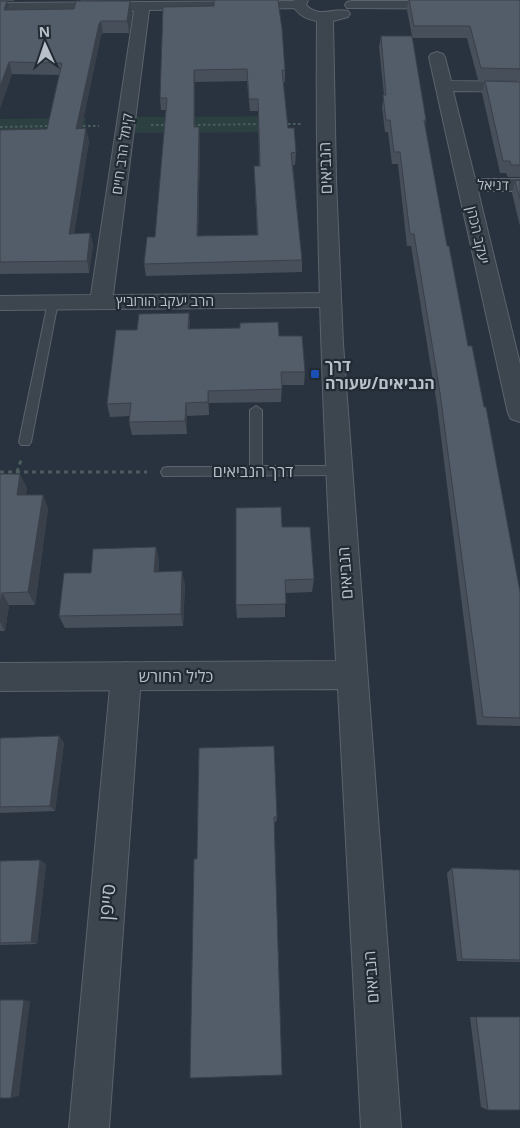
<svg xmlns="http://www.w3.org/2000/svg" width="520" height="1128" font-family="'Open Sans',Heebo,sans-serif">
<style>
.green{fill:#2c4041}
.lines{fill:none;stroke-linecap:round;stroke-linejoin:round}
.service-casing{stroke:#5b636c;stroke-width:2}
.minor-casing{stroke:#5b636c;stroke-width:2}
.tertiary-casing{stroke:#5b636c;stroke-width:2}
.path-far1{stroke:#4b5d5f;stroke-width:2;stroke-dasharray:2.5 2.5;stroke-linecap:butt}
.path{stroke:#4b5d5f;stroke-width:3;stroke-dasharray:4 4;stroke-linecap:butt}
.service{fill:#3d454f;fill-rule:evenodd}
.minor{fill:#3d454f;fill-rule:evenodd}
.tertiary{fill:#3d454f;fill-rule:evenodd}
.wall{fill:#474f5a;fill-rule:evenodd}
.shaded-wall{fill:#3a404a}
.building{fill:#535c69;stroke:#3a404a;fill-rule:evenodd}
.transit-dot{fill:#1a4fb4;stroke:#222a34;stroke-width:2}
.labels{text-anchor:middle;stroke-width:4.5;stroke-linejoin:round;paint-order:stroke}
.far-street-label{font-size:14px;fill:#bac0c9;stroke:#222a34}
.street-label{font-size:16px;fill:#bac0c9;stroke:#222a34}
.poi-label{font-size:16px;font-weight:bold;fill:#bac0c9;stroke:#222a34;text-anchor:start}
.near-street-label{font-size:19px;fill:#bac0c9;stroke:#222a34}
</style>
<rect width="100%" height="100%" fill="#29333f"/>
<g class="green">
<path d="M287,116L288,132L124,133L127,117Z"/>
<path d="M86,118L83,133L0,134V119Z"/>
</g>
<g class="lines">
<g class="service-casing">
<g id="service">
<path d="M53,298L58,302L31,442L29,445H21L19,442L48,302Z"/>
<path d="M256,406L262,410V466H338L342,467L344,471L342,475L163,476L161,472L163,468L167,467H250V410Z"/>
</g>
</g>
<g class="minor-casing">
<g id="minor">
<path d="M299,1L304,2L306,5L304,8L149,10L113,295L329,293L337,295L340,300L337,305L329,307L0,310V296L91,295L134,11H0V3Z"/>
<path d="M437,52L443,54L445,57L451,81L520,82V92L453,91L475,179H520V191H478L520,364V422L511,419L508,413L429,57L431,54Z"/>
<path d="M126,662L137,666L141,676L109,1128H69L111,676L115,666Z"/>
</g>
</g>
<g class="tertiary-casing">
<g id="tertiary">
<path d="M294,0H308L306,5C320,19 333,7 348,11L350,14L348,17L333,21L336,180L343,344L401,1128H361L338,689L0,691V663L336,661C324,448 315,235 317,21C305,19 299,15 292,5Z"/>
<path d="M352,1H520V9L347,8L345,5L347,2Z"/>
</g>
</g>
<g class="path-far1">
<path d="M283,124H302"/>
<path d="M151,125H167"/>
<path d="M193,125L262,124"/>
<path d="M78,126H99"/>
<path d="M0,127L49,126"/>
</g>
<g class="path">
<path d="M0,472H147"/>
<path d="M17,472L21,460"/>
</g>
<use href="#service" class="service"/>
<use href="#minor" class="minor"/>
<use href="#tertiary" class="tertiary"/>
</g>
<g class="wall">
<path d="M0,0H14V1H4L9,10L74,9L130,1L132,13L129,33H103L101,35L81,129L89,141L74,234L90,233L93,245L89,273L0,274V130L47,129L59,75L12,74L0,108Z"/>
<path d="M81,0H149L81,1Z"/>
<path d="M408,0H520V81L478,80L467,38H412L426,120L425,126L447,246L468,346L484,407L520,592V726L477,725L437,405L411,246H407L398,164H392L388,132H385L382,107L384,95L379,47L381,36H412L407,10Z"/>
<path d="M214,6L285,70V82H283L288,128L296,152L295,165H293L302,260V272L146,276L144,264L155,237L166,110H161L160,98ZM247,81L250,111H258L259,166H254L257,235L198,236L200,140L195,127V82Z"/>
<path d="M485,81L520,82V177H508L506,173H500L482,93Z"/>
<path d="M520,180V226L512,193L515,181Z"/>
<path d="M189,313L190,329L279,336L305,372L304,385H282L281,402L209,403V415L187,416V434L132,435L129,422L130,416L110,417L107,404L137,330Z"/>
<path d="M0,474L27,488L26,495H43L48,509L35,605H9L5,631H0Z"/>
<path d="M282,527L314,579L312,592L285,593V617L237,618L236,605Z"/>
<path d="M156,547L159,561L158,572L185,584L183,626L65,628L59,616L91,573Z"/>
<path d="M59,736L64,743L55,811L0,813V738Z"/>
<path d="M199,748L277,817L276,822H274L197,859Z"/>
<path d="M0,861L46,864L37,944L0,945Z"/>
<path d="M452,868L520,870V962L457,961L447,873Z"/>
<path d="M470,1017H476L488,1110L481,1107Z"/>
</g>
<g class="shaded-wall">
<path d="M7,1L10,13L4,10Z"/>
<path d="M130,1L132,13L129,33L127,21Z"/>
<path d="M101,21L103,33L101,35L79,141L76,129L99,24Z"/>
<path d="M9,62L12,74L0,108V87Z"/>
<path d="M194,70L195,82V140L194,127Z"/>
<path d="M199,127L200,140L198,249L197,236Z"/>
<path d="M86,128L89,141L72,246L69,234Z"/>
<path d="M90,233L93,245L89,273L87,261Z"/>
<path d="M189,313L190,327L189,342L188,329Z"/>
<path d="M208,391L209,403V415L208,402Z"/>
<path d="M186,403L187,416V434L185,421Z"/>
<path d="M20,474L27,488L23,510L17,495Z"/>
<path d="M43,495L48,509L35,605L28,592Z"/>
<path d="M156,547L159,561L157,585L154,572Z"/>
<path d="M182,571L185,584L183,626L181,614Z"/>
<path d="M2,593L9,605L5,631L0,622V605Z"/>
<path d="M59,736L64,743L55,811L50,806Z"/>
<path d="M40,860L46,864L37,944L31,942Z"/>
<path d="M24,1000L30,1001L19,1096L11,1098Z"/>
</g>
<g class="building">
<path d="M214,0H278L282,29L285,70H282L288,128H294L296,152L291,153L302,260L144,264L147,237H155L167,98H160L163,7L214,6ZM247,69L249,99H258L260,166H254L258,235L197,236L199,127H194V70Z"/>
<path d="M409,0H520V69L481,68L470,26H414Z"/>
<path d="M0,1H7L4,10L74,9L76,1H130L127,21H101L99,24L76,129L86,128L69,234L90,233L87,261L0,262V130L47,129L62,63L9,62L0,87Z"/>
<path d="M381,36H412L426,120H424L447,246H449L468,346H472L484,407H486L520,592V718L483,717L440,393L414,234H410L400,152H394L390,120H386L383,95H386Z"/>
<path d="M485,81L520,82V165H511L510,161H503Z"/>
<path d="M520,180V199L515,181Z"/>
<path d="M189,313L188,329L240,328V323L278,322L279,336H302L305,372H281L282,389L208,391V402L186,403L185,421L129,422L131,403L107,404L116,330H137L139,314Z"/>
<path d="M0,474H20L17,495H43L28,592L2,593L0,605Z"/>
<path d="M281,507L282,527H310L314,579L285,580L286,604L236,605V508Z"/>
<path d="M156,547L154,572L182,571L181,614L59,616L64,573H91L93,549Z"/>
<path d="M59,736L50,806L0,807V738Z"/>
<path d="M274,746L277,817H274L282,1075L190,1078L194,859H197L199,748Z"/>
<path d="M40,860L31,942L0,943V861Z"/>
<path d="M452,868L520,870V960L462,959Z"/>
<path d="M0,1000H24L11,1098H0Z"/>
<path d="M476,1017H520V1110H488Z"/>
</g>
<rect class="transit-dot" x="310" y="369" width="10" height="10" rx="2.5"/>
<g class="labels">
<g class="far-street-label">
<text transform="translate(122 154) rotate(-82)" y="5">קימל הרב חיים</text>
<text transform="translate(493 185) rotate(1)" y="5">דניאל</text>
<text transform="translate(478 235) rotate(77)" y="5">יעקב הכהן</text>
<text x="165" y="306">הרב יעקב הורוביץ</text>
</g>
<g class="street-label">
<text transform="translate(325 168) rotate(-92)" y="6">הנביאים</text>
<text x="253" y="477">דרך הנביאים</text>
<text transform="translate(345 573) rotate(-94)" y="6">הנביאים</text>
<text x="176" y="682">כליל החורש</text>
<text transform="translate(371 977) rotate(-94)" y="6">הנביאים</text>
</g>
<g class="poi-label">
<text x="325" y="371">דרך<tspan x="325" dy="18">הנביאים/שעורה</tspan></text>
</g>
<g class="near-street-label">
<text transform="translate(107 902) rotate(-85)" y="7">סייפן</text>
</g>
</g>
<g transform="translate(45 45) rotate(357)" stroke="#222a34" stroke-width="4" paint-order="stroke">
<path d="M0-4L9 19L0 12L-9 19Z" fill="#bac0c9"/>
<text y="-8" font-size="14" font-weight="bold" text-anchor="middle" fill="#bac0c9">N</text>
</g>
</svg>
